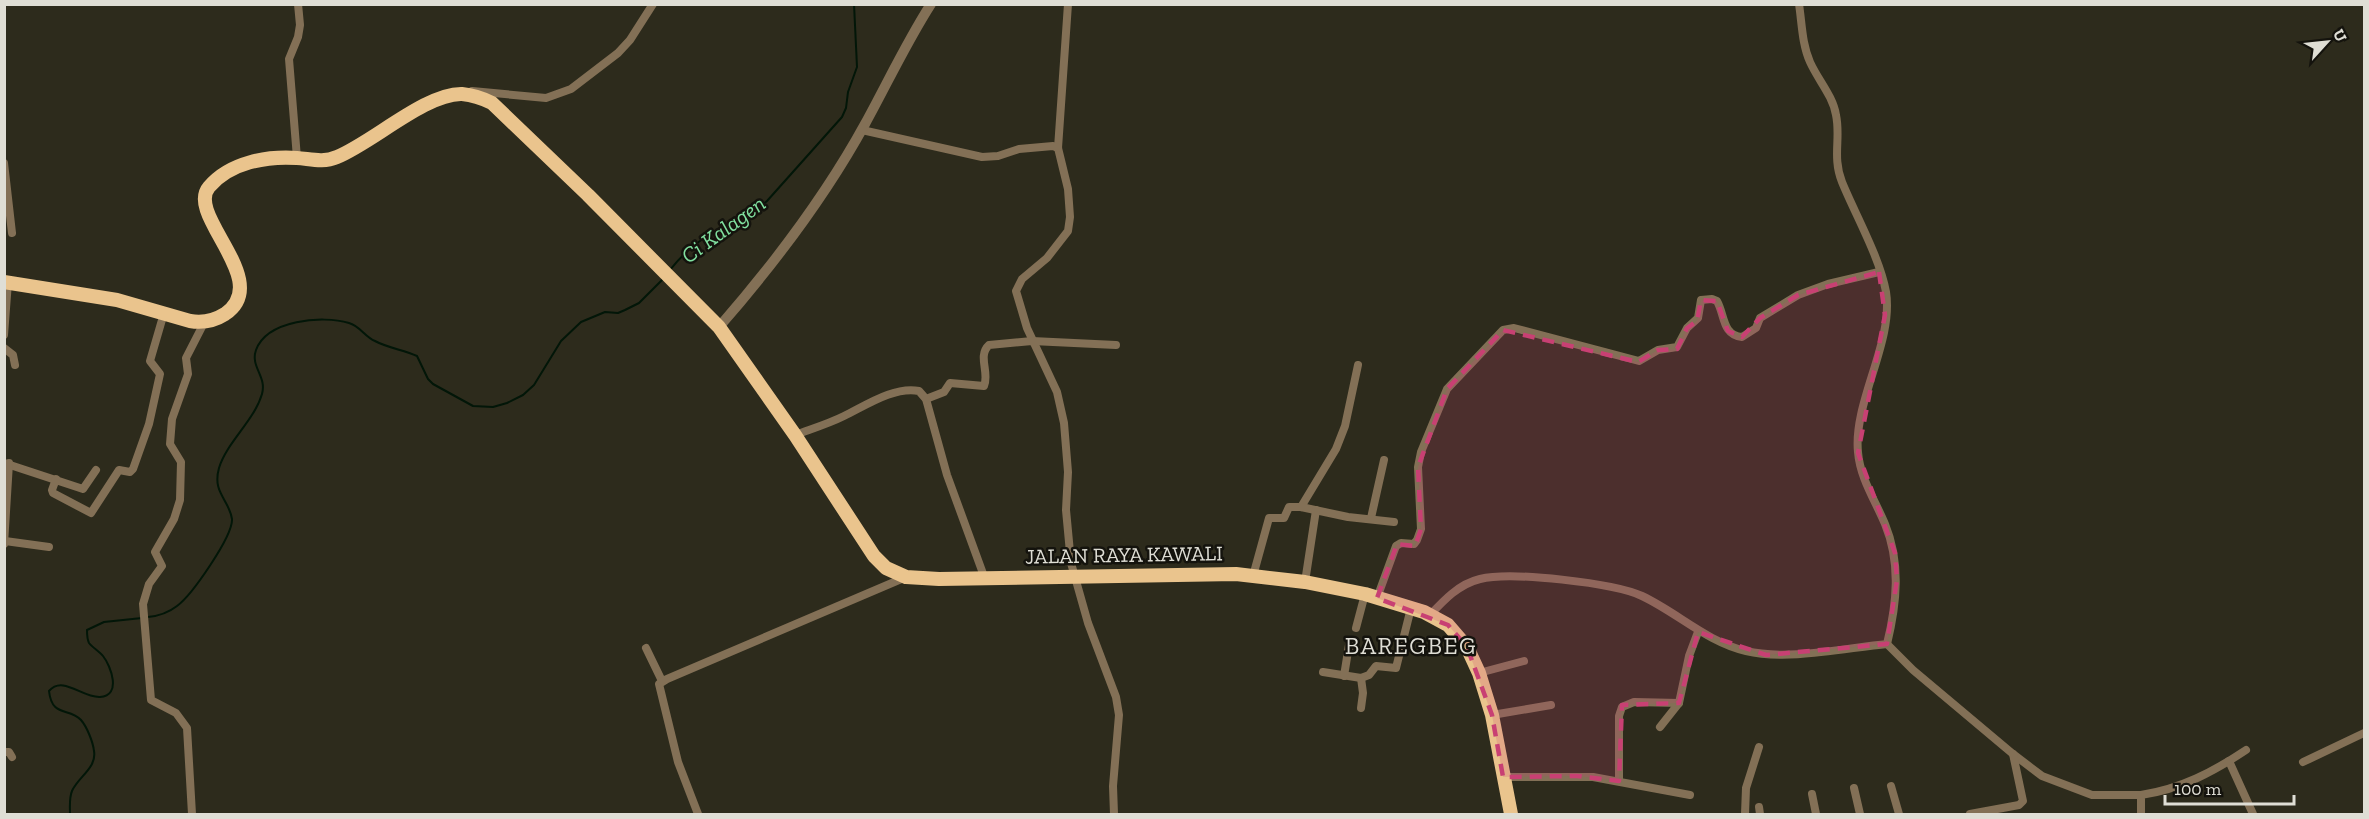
<svg xmlns="http://www.w3.org/2000/svg" width="2369" height="819" font-family="'Zilla Slab',serif">
<style>
.lines{fill:none;stroke-linecap:round;stroke-linejoin:round}
.stream{stroke:#021608;stroke-width:2}
.minor{stroke:#837056;stroke-width:8}
.tertiary{stroke:#837056;stroke-width:10}
.trunk{stroke:#eac48d;stroke-width:14}
.marked{fill:#c84073;fill-opacity:0.2;stroke:#c84073;stroke-width:4.5;stroke-dasharray:12 8;stroke-linejoin:round}
.labels{text-anchor:middle;stroke-width:5;stroke-linejoin:round;paint-order:stroke}
.street-label{font-size:21px;fill:#dfded5;stroke:#14130d}
.water-label{font-size:22px;font-style:italic;fill:#81e1a0;stroke:#14130d}
.quarter-label{font-size:24px;letter-spacing:1.5px;fill:#dfded5;stroke:#14130d}
</style>
<rect width="100%" height="100%" fill="#2d2b1c"/>
<g class="lines">
<g class="stream">
<path d="M670,270C681,256 694,244 709,235C729,223 750,216 767,201L842,117L846,108L848,92L857,67L854,4"/>
<path d="M148,617C159,616 168,613 177,606C192,595 233,536 232,519C229,499 212,493 219,468C227,442 254,421 262,394C267,376 250,367 256,350C267,320 322,315 349,323C360,326 365,337 375,341C388,348 404,350 417,356L428,379L433,384L473,406L493,407L507,403L523,395L534,385L561,341L581,322L605,312L618,313L625,310L639,303L663,279"/>
<path d="M70,814C70,807 69,798 72,791C78,777 97,768 94,751C93,742 87,727 81,720C69,707 52,718 49,691C63,675 82,698 100,697C122,696 111,666 103,656C99,651 93,648 89,643C87,639 87,635 87,630L104,622L142,618"/>
</g>
<g class="minor">
<path d="M1068,4L1058,148L1068,189L1070,217L1068,231L1047,258L1022,279L1016,291L1027,328L1057,392L1064,423L1068,472L1066,510L1071,563L1088,623L1116,697L1119,715L1113,786L1114,814"/>
<path d="M472,91L546,98L571,89L618,53L630,40L653,4"/>
<path d="M862,130L982,157L998,156L1019,149L1053,146L1058,148"/>
<path d="M297,158L289,59L298,37L300,25L298,4"/>
<path d="M4,163L12,233"/>
<path d="M4,335L8,282"/>
<path d="M4,348L13,355L15,365"/>
<path d="M926,399L944,392L950,383L984,386C990,373 977,356 989,345L1032,341L1116,345"/>
<path d="M795,435C811,429 828,424 844,416C865,406 894,386 919,391L926,399L947,475L985,579"/>
<path d="M4,463L83,489L96,470"/>
<path d="M56,479L52,490L53,493L91,513L119,470L130,472L133,469L149,424L160,374L150,361L164,313"/>
<path d="M1301,507L1336,449L1345,426L1358,365"/>
<path d="M1371,518L1384,460"/>
<path d="M5,541L49,547"/>
<path d="M4,544L9,463"/>
<path d="M1253,576L1269,518H1284L1289,507H1301L1348,517L1394,522"/>
<path d="M1305,582L1316,510"/>
<path d="M1377,598L1396,546L1401,543L1414,544L1417,540L1421,529L1418,467L1421,452L1447,389L1503,330L1514,328L1639,361L1658,350L1677,347L1687,328L1698,318L1701,300L1712,299L1717,301C1725,315 1722,335 1742,337L1756,328L1760,318L1798,295L1828,284L1879,272"/>
<path d="M1430,615C1444,600 1459,584 1480,579C1511,571 1614,583 1642,596C1678,613 1707,642 1746,651C1787,661 1845,648 1887,644C1897,603 1901,563 1885,524C1875,500 1860,478 1858,452C1853,402 1894,342 1886,292C1880,258 1855,214 1842,182C1832,157 1841,138 1836,115C1833,96 1818,80 1810,62C1802,44 1802,24 1799,4"/>
<path d="M1356,628L1365,594"/>
<path d="M1887,644L1913,670L2013,754L2042,776L2092,795H2141"/>
<path d="M646,648L662,681"/>
<path d="M1323,672L1361,678L1369,675L1376,666L1396,668L1411,608"/>
<path d="M1479,673L1524,661"/>
<path d="M1344,676L1349,645"/>
<path d="M1361,708L1363,693L1361,678"/>
<path d="M1492,715L1551,705"/>
<path d="M1660,727L1679,703L1689,656L1698,632"/>
<path d="M4,752H9L12,757"/>
<path d="M2229,761L2253,814"/>
<path d="M2303,762L2364,733"/>
<path d="M1503,777H1593L1690,795"/>
<path d="M1619,781V716L1622,707L1634,702L1679,703"/>
<path d="M1891,786L1899,814"/>
<path d="M1854,788L1860,814"/>
<path d="M1812,794L1816,814"/>
<path d="M1759,807L1760,814"/>
<path d="M192,814L187,728L176,713L151,700L143,604L149,584L162,566L155,552L174,519L180,500L181,462L170,444L172,419L188,374L186,358L205,321"/>
<path d="M698,814L678,762L659,684L667,679L906,577"/>
<path d="M1745,814L1746,788L1759,747"/>
<path d="M1970,814L2019,805L2023,801L2013,754"/>
<path d="M2141,814V795C2181,789 2213,772 2246,750"/>
</g>
<path class="tertiary" d="M719,327C774,264 825,197 865,124C887,84 906,43 931,4"/>
<path class="trunk" d="M4,282L117,300L190,321C202,323 214,321 225,314C274,281 185,215 209,187C230,162 267,156 297,158C311,159 323,163 337,157C372,143 426,93 462,94C473,95 482,98 492,103L588,195L719,327L795,435L874,556L886,568L906,577L939,579L1236,574L1305,582L1365,594L1424,612L1448,625L1467,647L1479,673L1492,715L1511,814"/>
</g>
<path class="marked" d="M1879,272L1885,315L1858,453L1895,553L1897,580L1887,644L1766,655L1698,632L1679,703L1622,705L1619,781L1577,776L1503,777L1492,715L1467,647L1448,625L1377,598L1397,544L1415,546L1421,529L1418,467L1447,389L1503,330L1638,362L1658,350L1677,349L1687,328L1697,321L1701,300L1717,301L1728,331L1742,337L1760,318L1798,295Z"/>
<g class="labels">
<g class="street-label">
<text transform="translate(1124 555) rotate(-1)" y="7">JALAN RAYA KAWALI</text>
</g>
<g class="water-label">
<text transform="translate(723 229) rotate(-36)" y="8">Ci Kalagen</text>
</g>
<g class="quarter-label">
<text x="1411" y="654">BAREGBEG</text>
</g>
</g>
<rect width="2369" height="819" fill="none" stroke="#dfded5" stroke-width="12"/>
<g transform="translate(2327 42) rotate(63)" stroke="#14130d" stroke-width="4.5" paint-order="stroke">
<path d="M0-4.5L10 22L0 15L-10 22Z" fill="#dfded5"/>
<text y="-9" font-size="16" font-weight="bold" text-anchor="middle" fill="#dfded5">U</text>
</g>
<path d="M2165 795v9h129v-9" fill="none" stroke="#dfded5" stroke-width="3"/>
<text x="2174" y="795" font-size="18" fill="#dfded5" stroke="#14130d" stroke-width="4.5" paint-order="stroke">100 m</text>
</svg>
